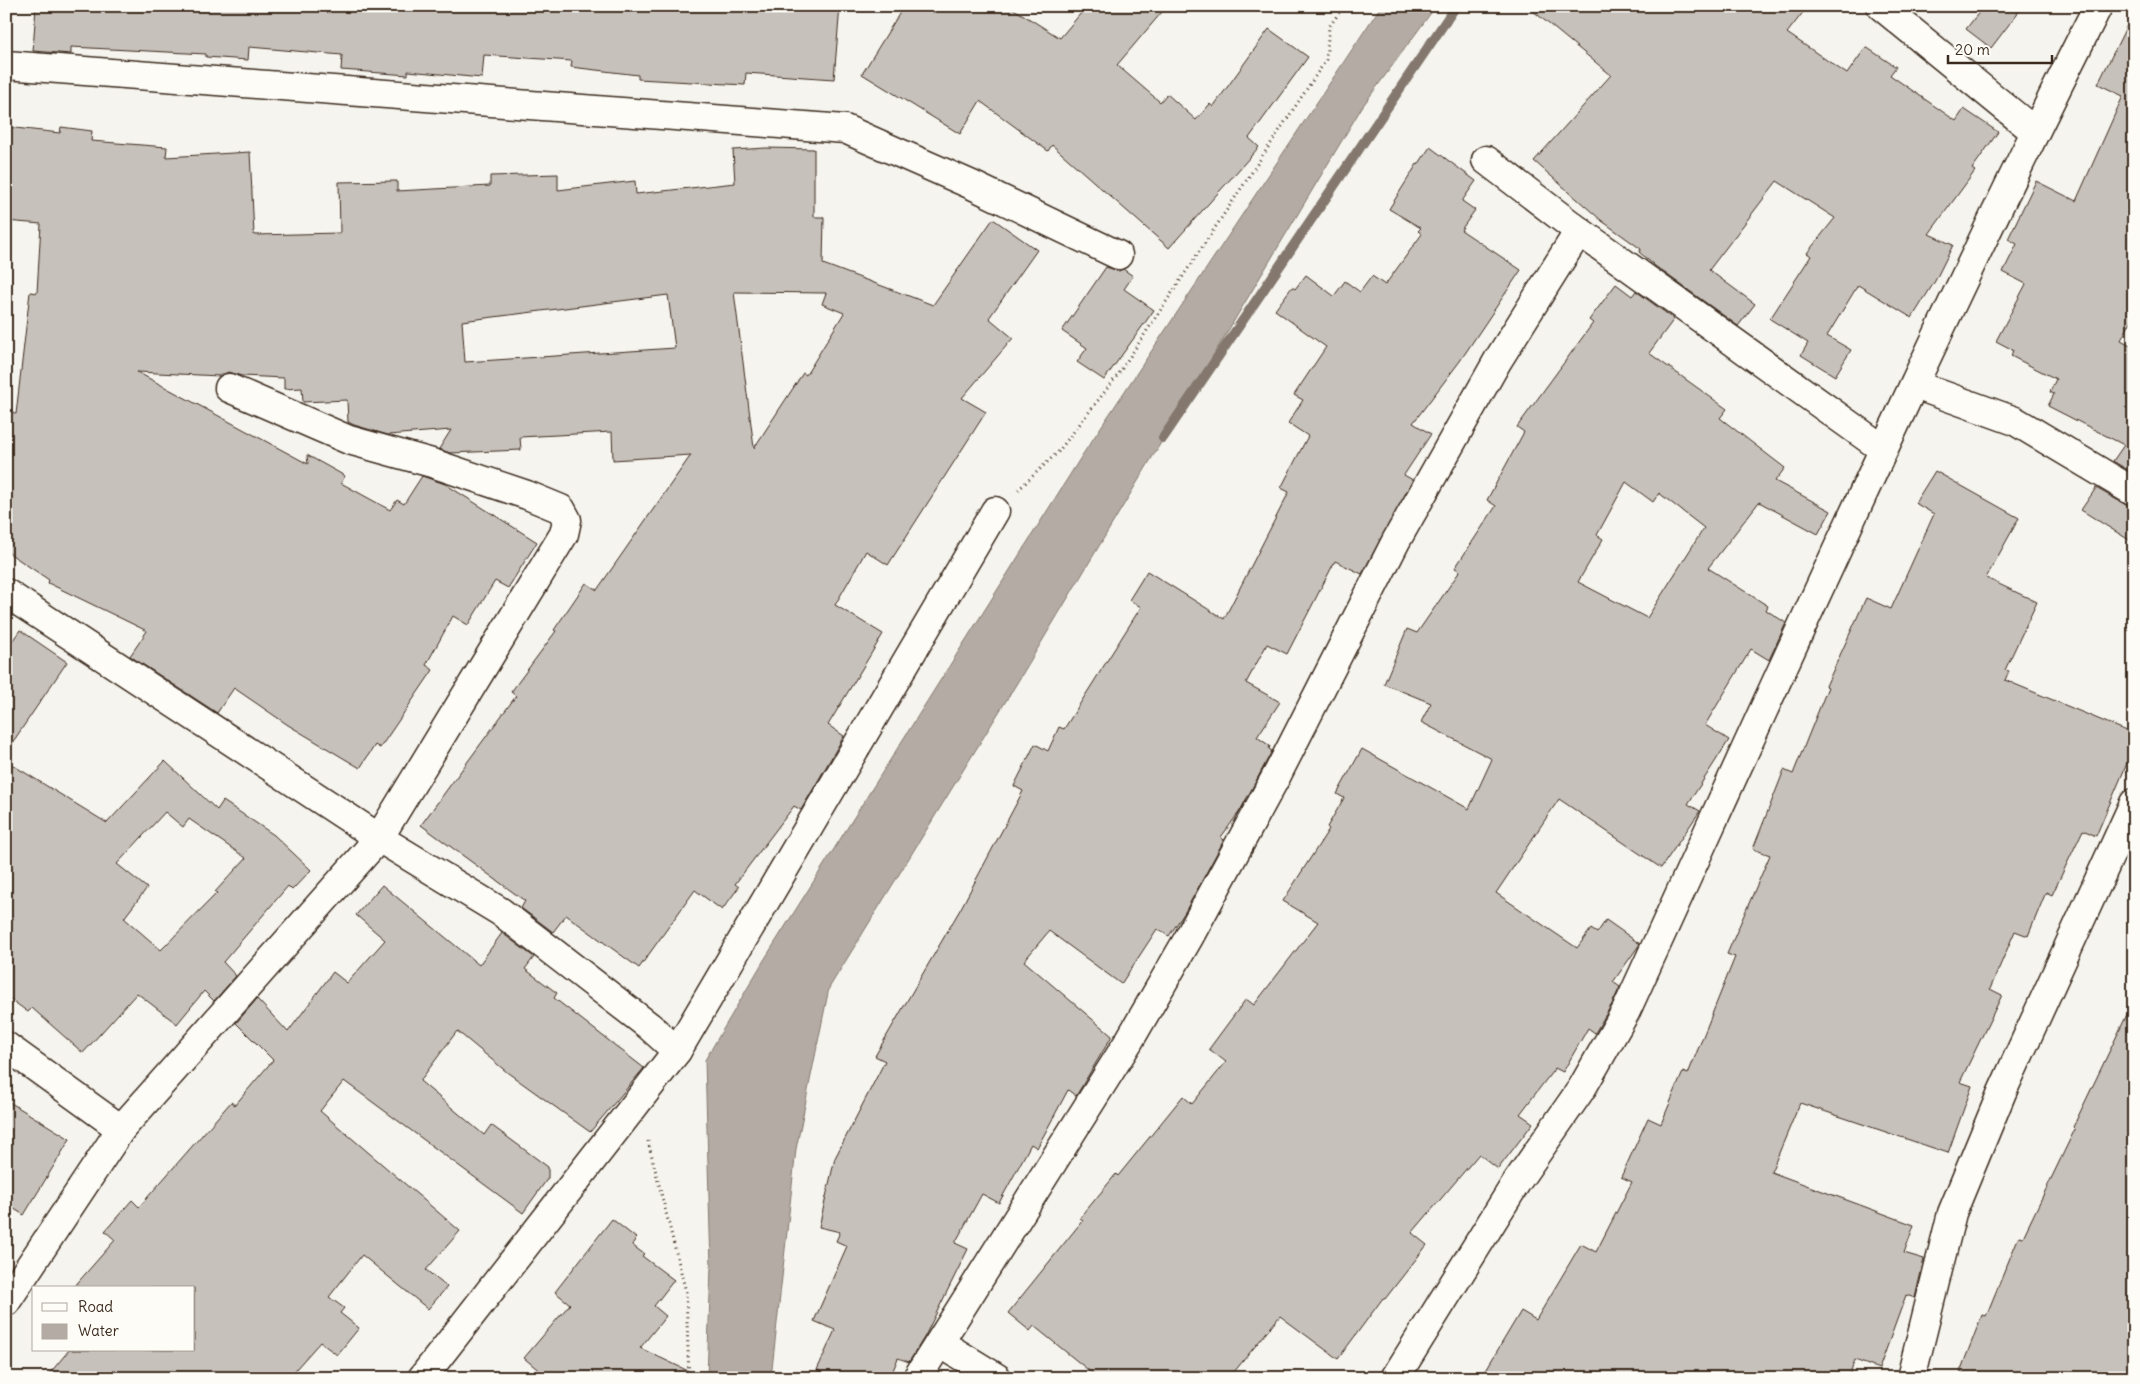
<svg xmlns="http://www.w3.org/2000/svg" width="2140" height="1384" font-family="Delius,sans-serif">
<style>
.water{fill:#b4aca4;stroke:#84786e}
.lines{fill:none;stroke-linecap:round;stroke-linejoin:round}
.stream{stroke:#84786e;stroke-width:10}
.building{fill:#c7c1bb;stroke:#3b2a1e;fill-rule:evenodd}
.street-casing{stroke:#3b2a1e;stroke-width:31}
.path{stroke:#3b2a1e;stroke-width:3;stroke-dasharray:1 4;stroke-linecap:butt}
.street{stroke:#fdfcf7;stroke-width:28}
</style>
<rect width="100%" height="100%" fill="#f5f4ee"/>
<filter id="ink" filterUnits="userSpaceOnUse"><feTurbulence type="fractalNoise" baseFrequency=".02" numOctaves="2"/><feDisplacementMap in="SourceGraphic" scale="10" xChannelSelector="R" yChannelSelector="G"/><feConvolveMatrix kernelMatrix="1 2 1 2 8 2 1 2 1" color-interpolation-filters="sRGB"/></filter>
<g filter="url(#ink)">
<path class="water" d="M1381,6H1436L1362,107L1020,678L829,988L796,1149L771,1378H707L711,1266L705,1060L764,960L1083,454Z"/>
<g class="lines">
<path class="stream" d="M1163,438L1456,6"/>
</g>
<g class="building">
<path d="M36,6H840L834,79L746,73L745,85L638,79V75L571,67L572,61L484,55L482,78L408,71V75L341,70L342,55L249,47L248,60L206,57V54L71,47V54L33,51Z"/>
<path d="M904,6H1009L1060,38L1087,6H1167L1117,65L1160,102L1167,94L1196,120L1210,104L1213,107L1269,29L1308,57L1249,138L1259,147L1169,248L1052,145L1048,151L980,101L960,134L862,74Z"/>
<path d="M1527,6H1808L1787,33L1847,74L1866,47L1896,67L1890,75L1956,121L1964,109L1998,132L1972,169L1975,171L1929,234L1953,245L1935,281L1912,318L1858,285L1827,336L1851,350L1835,376L1801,355L1808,343L1770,319L1811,256L1807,253L1835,218L1777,181L1709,270L1755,304L1738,326L1655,266L1639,252L1641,249L1602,221L1534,161L1611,75Z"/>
<path d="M1984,6H2023L1991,48L1966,29Z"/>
<path d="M2134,11V316L2121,340L2134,347V474L2113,461L2124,445L2048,406L2054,394L2050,392L2056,379L2011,356L2013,350L1996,341L2026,284L2003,272L2017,244L2008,239L2036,181L2076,201L2123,96L2098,84Z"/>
<path d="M6,127L60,133L61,127L92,131L91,141L167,147L166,157L250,152L254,235L340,233L339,182L397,181V191L490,186V176L558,174V190L635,181L636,194L735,183L733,150L766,148L814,149V217H824L823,264L933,305L993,219L1037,250L989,318L1013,338L962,398L986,412L888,565L866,551L835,605L883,634L828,725L844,736L801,810L794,806L735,884L739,887L722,910L695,890L639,968L566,915L553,932L521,908L525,901L421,825L516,696L511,692L556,631L554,630L586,583L597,590L691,455L613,460L612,432L520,437L521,450L450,453L439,449L451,430L388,435L354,425L348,422L347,400L303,402L302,388L284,389V378L242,376L228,372L220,376L137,372L308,464L307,455L345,476L341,483L390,510L397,500L404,504L422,476L445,484L537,542L508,588L495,581L468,625L453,616L426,665L433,670L380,748L375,745L360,768L288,725L234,688L217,713L130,656L147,631L48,583L49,580L6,551V408L16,414L30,292L37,293L41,224L6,221ZM734,292L826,293L822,304L844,313L806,375L803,373L754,448ZM668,295L675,348L465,362L462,321Z"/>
<path d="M1430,147L1476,181L1462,201L1475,210L1461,230L1521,270L1460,361L1413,423L1431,434L1404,475L1413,480L1362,574L1335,561L1287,654L1267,644L1246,683L1280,702L1257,737L1270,746L1269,749L1272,751L1240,811L1221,837L1224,840L1185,912L1169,936L1157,929L1121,984L1049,931L1024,961L1112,1036L1076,1096L1068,1090L1037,1148L1031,1144L999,1203L982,1194L955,1243L968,1249L925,1336L909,1362L898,1358L890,1378H836L817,1370L835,1330L814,1321L847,1246L836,1241L840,1232L819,1227L835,1158L885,1061L875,1056L961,908L1023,791L1014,786L1035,744L1048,751L1059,727L1064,729L1141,607L1129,600L1147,571L1224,619L1289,492L1281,488L1308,436L1288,423L1303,400L1294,395L1326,347L1275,310L1292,287L1295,289L1306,275L1334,296L1345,281L1360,292L1372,276L1385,285L1422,234L1418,231L1421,228L1389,209L1417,164L1418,165Z"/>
<path d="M1106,267L1119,271L1123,269L1133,276L1124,289L1154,310L1104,380L1077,362L1087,348L1062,331Z"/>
<path d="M1616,284L1632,296L1636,291L1674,319L1649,353L1727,409L1720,418L1785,468L1775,481L1831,511L1818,534L1759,502L1708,568L1768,606L1766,610L1786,623L1769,660L1751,649L1705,725L1729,740L1688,804L1700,811L1661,868L1559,799L1496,893L1577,948L1591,929L1597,933L1606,920L1640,944L1613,982L1620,987L1612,1004L1595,1033L1588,1028L1563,1072L1555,1068L1520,1114L1533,1123L1498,1169L1479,1154L1412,1233L1427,1245L1385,1299L1383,1298L1338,1359L1280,1316L1229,1378H1098L1034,1326L1030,1331L1008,1313L1083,1220L1080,1218L1116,1174L1118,1176L1183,1096L1192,1104L1226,1062L1209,1049L1246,999L1254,1005L1318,922L1283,901L1329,829L1327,827L1344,798L1337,794L1362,749L1469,809L1492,759L1421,722L1431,703L1384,684L1407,629L1417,633L1460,571L1455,568L1496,506L1487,500L1524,432L1517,427L1593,323L1589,320ZM1626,482L1653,502L1659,493L1704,528L1647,618L1578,582L1603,539L1597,535Z"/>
<path d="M1935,471L2019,518L1986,578L2037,602L2005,670L2009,671L2005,680L2134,734V747L2096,836L2083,830L2052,895L2046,892L2028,936L2015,931L1990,989L2002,995L1960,1082L1972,1086L1948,1153L1800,1103L1771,1172L1914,1225L1904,1253L1924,1259L1915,1298L1906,1295L1879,1369L1855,1360L1848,1378H1481L1521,1311L1536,1320L1581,1244L1596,1252L1632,1182L1621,1177L1648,1118L1661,1124L1683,1072L1688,1074L1735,957L1727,954L1770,855L1753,849L1784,770L1793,774L1828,687L1826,686L1866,598L1891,609L1934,514L1915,503Z"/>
<path d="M2096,488L2126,505L2134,508V543L2081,510Z"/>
<path d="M20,630L67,662L6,752V650Z"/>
<path d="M6,761L107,823L165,761L217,810L223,801L274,835L311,870L292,890L288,886L223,962L236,976L214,1001L204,991L177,1024L137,993L83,1053L32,1008L28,1012L6,996ZM165,812L183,827L189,819L246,858L215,892L217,893L161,950L124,918L147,888L117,864Z"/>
<path d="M382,885L479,965L502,933L534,957L525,969L557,993L554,998L644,1068L590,1132L508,1073L457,1031L420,1081L484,1135L491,1125L548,1167V1178L523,1213L344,1081L320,1111L460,1231L426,1270L447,1287L428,1309L362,1255L329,1297L344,1308L340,1313L359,1328L337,1355L320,1342L288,1378H46L69,1350H194V1288H73L115,1240L105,1231L132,1200L139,1207L231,1102L235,1105L273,1060L236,1023L257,999L288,1032L333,972L347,983L385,940L356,915Z"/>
<path d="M2134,1000V1378H1975L1960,1372L1982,1315L1986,1316L2019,1236L2023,1237L2075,1129L2073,1127Z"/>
<path d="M6,1100L70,1139L24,1215L6,1204Z"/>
<path d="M612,1219L636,1238L632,1245L644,1254L642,1256L674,1280L654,1306L666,1316L640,1348L703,1378H548L524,1358L570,1304L555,1292Z"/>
</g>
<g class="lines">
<g class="street-casing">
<g id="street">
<path d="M1881,6L2034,131"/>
<path d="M6,65L845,129L972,185L1118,255"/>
<path d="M1486,160L1579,231L1883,449"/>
<path d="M1915,385L2015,421L2134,492"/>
<path d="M6,593L379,838L501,912L649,1026L677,1051"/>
<path d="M6,1046L121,1129"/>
<path d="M6,1302L121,1129L379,838L564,534L567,520L561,509L527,495L432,463L349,440L229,388"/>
<path d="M940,1343L997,1378"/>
<path d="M422,1378L677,1051L995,511"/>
<path d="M917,1378L1129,1041L1188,939L1278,773L1396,541L1498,360L1579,231"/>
<path d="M1395,1378L1516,1183L1582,1088L1626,1011C1780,675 1931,336 2098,6"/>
<path d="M1911,1378L1952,1213L2002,1092L2134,803"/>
</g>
</g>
<g class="path">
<path d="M1018,490L1058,452L1117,376L1326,60L1329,27L1344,6"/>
<path d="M648,1141L686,1292L689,1378"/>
</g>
<use href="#street" class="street"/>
</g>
</g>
<rect width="2140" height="1384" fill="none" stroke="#fdfcf7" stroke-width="25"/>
<rect x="12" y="12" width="2115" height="1359" fill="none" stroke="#3b2a1e" stroke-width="2" filter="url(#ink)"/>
<rect x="32" y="1286" width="162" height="65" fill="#fdfcf7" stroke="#afa8a0"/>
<rect x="42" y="1303" width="25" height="8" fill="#fdfcf7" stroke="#afa8a0"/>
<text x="78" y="1312" font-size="15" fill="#3b2a1e">Road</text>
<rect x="42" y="1324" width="25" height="15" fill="#b4aca4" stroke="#afa8a0"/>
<text x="78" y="1336" font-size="15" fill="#3b2a1e">Water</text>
<path d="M1948 55v8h104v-8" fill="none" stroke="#3b2a1e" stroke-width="2.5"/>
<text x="1955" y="55" font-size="15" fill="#3b2a1e" stroke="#fdfcf7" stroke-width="4" paint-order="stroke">20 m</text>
</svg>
